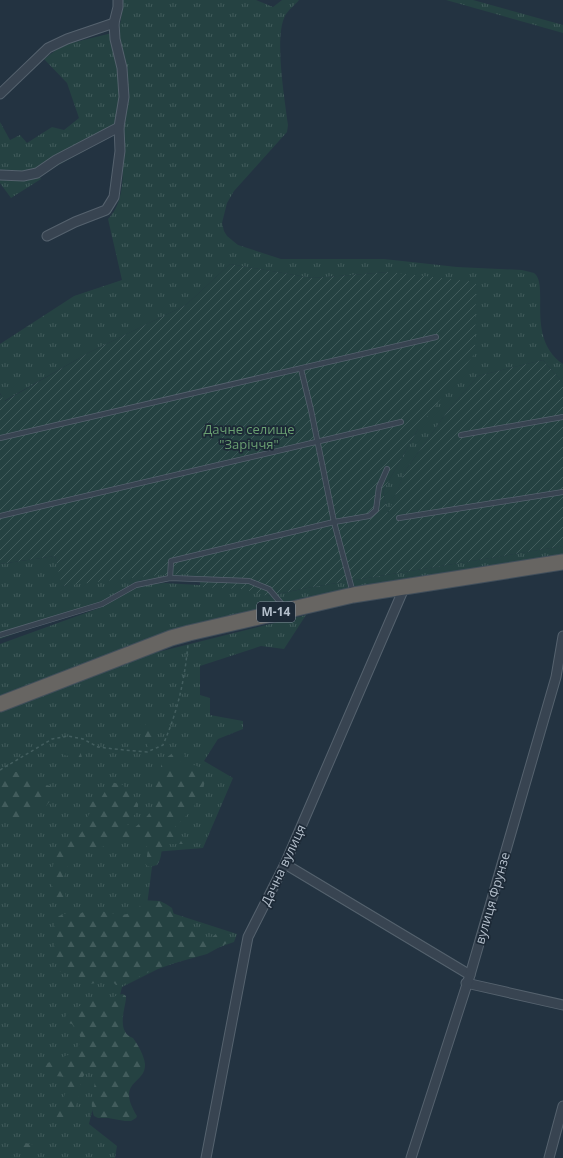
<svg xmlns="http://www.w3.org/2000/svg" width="563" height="1158" font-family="'Open Sans',sans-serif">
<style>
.grass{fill:url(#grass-tufts)}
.forest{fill:url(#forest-firs)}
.garden{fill:url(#garden-furrows)}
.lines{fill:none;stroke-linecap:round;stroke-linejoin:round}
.service-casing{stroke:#55626e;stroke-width:6}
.minor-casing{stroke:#55626e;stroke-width:11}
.trunk-casing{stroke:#424f5b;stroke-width:17}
.path{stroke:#435e5f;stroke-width:1.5;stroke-dasharray:3 3;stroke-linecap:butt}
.service{stroke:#384451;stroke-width:4.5}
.minor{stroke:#384451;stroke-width:9}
.trunk{stroke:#676562;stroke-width:15}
.labels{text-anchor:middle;stroke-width:3.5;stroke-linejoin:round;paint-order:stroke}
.shield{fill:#1c2936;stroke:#86929e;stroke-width:1}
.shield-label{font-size:12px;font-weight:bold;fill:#b4bfcb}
.park-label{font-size:13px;fill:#699e71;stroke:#1c2936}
.street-label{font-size:13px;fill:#b4bfcb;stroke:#1c2936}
</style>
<defs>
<pattern id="grass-tufts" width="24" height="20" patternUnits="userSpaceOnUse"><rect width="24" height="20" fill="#254242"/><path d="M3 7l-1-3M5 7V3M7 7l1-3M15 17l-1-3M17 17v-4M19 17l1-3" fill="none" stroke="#425c5c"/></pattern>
<pattern id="forest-firs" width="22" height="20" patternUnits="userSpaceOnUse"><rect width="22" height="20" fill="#254242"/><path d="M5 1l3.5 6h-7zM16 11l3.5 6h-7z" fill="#425c5c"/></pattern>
<pattern id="garden-furrows" width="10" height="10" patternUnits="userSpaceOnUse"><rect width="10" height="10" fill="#254242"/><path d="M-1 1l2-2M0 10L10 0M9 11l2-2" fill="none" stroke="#425c5c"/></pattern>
</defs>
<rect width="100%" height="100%" fill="#233341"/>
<g class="grass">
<path d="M122,0H256L273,7L282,0H299C295,5 288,10 285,16C274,37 285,101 288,125L287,132L234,191L227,203L222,223L224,231L227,236L238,245L281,259H384L457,267L522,270L534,273C550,285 525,338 563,364V383L543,360L478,376L450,408L405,471L388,515L383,491L418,429L389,272L312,278L230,264L186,305L90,352L4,401L0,393V344L74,296L122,280L108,219C129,198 121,160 123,133C125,115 129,101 127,81C125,67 119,53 119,39C118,25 124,14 122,0Z"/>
<path d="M446,0H473L563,25V33Z"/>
<path d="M112,33L122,71L118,132L39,176L41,179L11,198L0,183V122L10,140L20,135L27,143L52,127L64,130L79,118L67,83L44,59L63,45Z"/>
<path d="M563,546V558L305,600L0,697V644L102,607L141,585L165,583L231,587L257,589L268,596L312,587Z"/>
<path d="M55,556L63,586L207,558L210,578L165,577L139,581L100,603L0,639V564Z"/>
<path d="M306,615L284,649L261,646L200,666V695L210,698V715L243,721V729L218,739L204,761L233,778L203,848L154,852L147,905L237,934L234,942L158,969L122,987L89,1124L117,1146L115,1158H0V712L154,653Z"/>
</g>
<g class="forest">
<path d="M150,721L153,723L157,741L156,746L149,750L144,734L146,723Z"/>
<path d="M70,747C79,749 82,751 82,761L79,762L74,757L64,755L62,749Z"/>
<path d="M179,748L183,750L185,756L177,765V769L194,765L204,769L206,775L203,790L196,799L194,808L175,827V831L187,840L186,844H164C160,849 163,857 157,865L150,867L146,865L148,848C142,841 126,836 117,837C103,852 93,847 76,848L73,850L63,880L66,899L64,902L57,901C49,883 50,874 56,856C57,851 56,846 61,842C67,837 75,839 81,833C85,827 86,819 90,813L80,808V803L96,801L101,798L111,782L123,785L138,804V811L127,823L129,828L133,829C140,823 151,815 153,805C156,789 146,782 161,769V762Z"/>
<path d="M14,772H19L25,779L50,786L54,796L46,806L22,810L20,821L13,823L7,819V812L0,810V779Z"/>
<path d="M141,900L160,901L166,904L172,908L174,915L179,920L193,925L202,939L208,940C216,936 217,928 227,935V943L207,954L157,968L122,985H116L111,980L90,984L80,978L59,971L53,953L57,937L54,921L59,916L67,913L77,918L79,914C97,905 112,917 127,914C131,913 134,910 139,910Z"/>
<path d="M123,994L126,996V999C124,1012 117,1032 133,1038C138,1045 144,1055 145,1064C146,1085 115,1080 137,1116L136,1118L131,1121H125L108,1118H98L94,1116C88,1101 96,1085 97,1070L95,1067C79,1071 80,1091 77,1103C75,1109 71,1115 68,1121L58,1123L56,1115C61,1102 70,1090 66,1077L55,1076L43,1071L42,1068L45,1064L73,1053L81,1042L80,1036L72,1024L64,1022C64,1009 87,1005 97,998L99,997L107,1002L117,995Z"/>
<path d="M25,1143L36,1145L39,1149L31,1153H18L19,1147Z"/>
</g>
<path class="garden" d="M230,264L312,278L389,272L476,282L475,353L418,429L383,491L388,514L405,471L450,408L478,376L543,360L563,383V546L312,587L267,596L243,589L200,587V573L148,576L62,586L55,556L0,564V394L5,401L90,352L186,305Z"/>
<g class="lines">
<g class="service-casing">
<g id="service">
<path d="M301,369L311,410L334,522L353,593"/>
<path d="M461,435L563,417"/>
<path d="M0,438L436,337"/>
<path d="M0,516L401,422"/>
<path d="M399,518L563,492"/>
<path d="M170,578L171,561L334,522L369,516L376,510L379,487L387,469"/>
<path d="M0,635L102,604L136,585L170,578L249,581L269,589L285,608"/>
</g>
</g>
<g class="minor-casing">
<g id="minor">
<path d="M0,94L48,48L67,39L114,23"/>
<path d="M0,175L23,176L37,173L56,160L119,127"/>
<path d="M47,236L75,222L106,210L114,197L120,151L119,127L124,97L122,68L115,39L114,23L118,7V0"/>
<path d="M285,864L470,975"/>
<path d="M466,983L563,1005"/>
<path d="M206,1158L248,937L285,864L405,586"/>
<path d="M411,1158L470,975L556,677L563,636"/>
<path d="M549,1158L563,1106"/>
</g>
</g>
<g class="trunk-casing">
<path id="trunk" d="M0,704L171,638L189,633L353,595L563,562"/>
</g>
<path class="path" d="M0,770L52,739L68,736L83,739L98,747L114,749L147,752L163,745C178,710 184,683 188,645"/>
<use href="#service" class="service"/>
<use href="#minor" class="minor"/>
<use href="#trunk" class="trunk"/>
</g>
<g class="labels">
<rect class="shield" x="257" y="602" width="38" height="20" rx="3"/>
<g class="shield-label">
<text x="276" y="616">М-14</text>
</g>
<g class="park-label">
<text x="249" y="434">Дачне селище<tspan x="249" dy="15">"Заріччя"</tspan></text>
</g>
<g class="street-label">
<text transform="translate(283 865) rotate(-65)" y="5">Дачна вулиця</text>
<text transform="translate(492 898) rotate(-74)" y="5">вулиця Фрунзе</text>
</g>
</g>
</svg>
